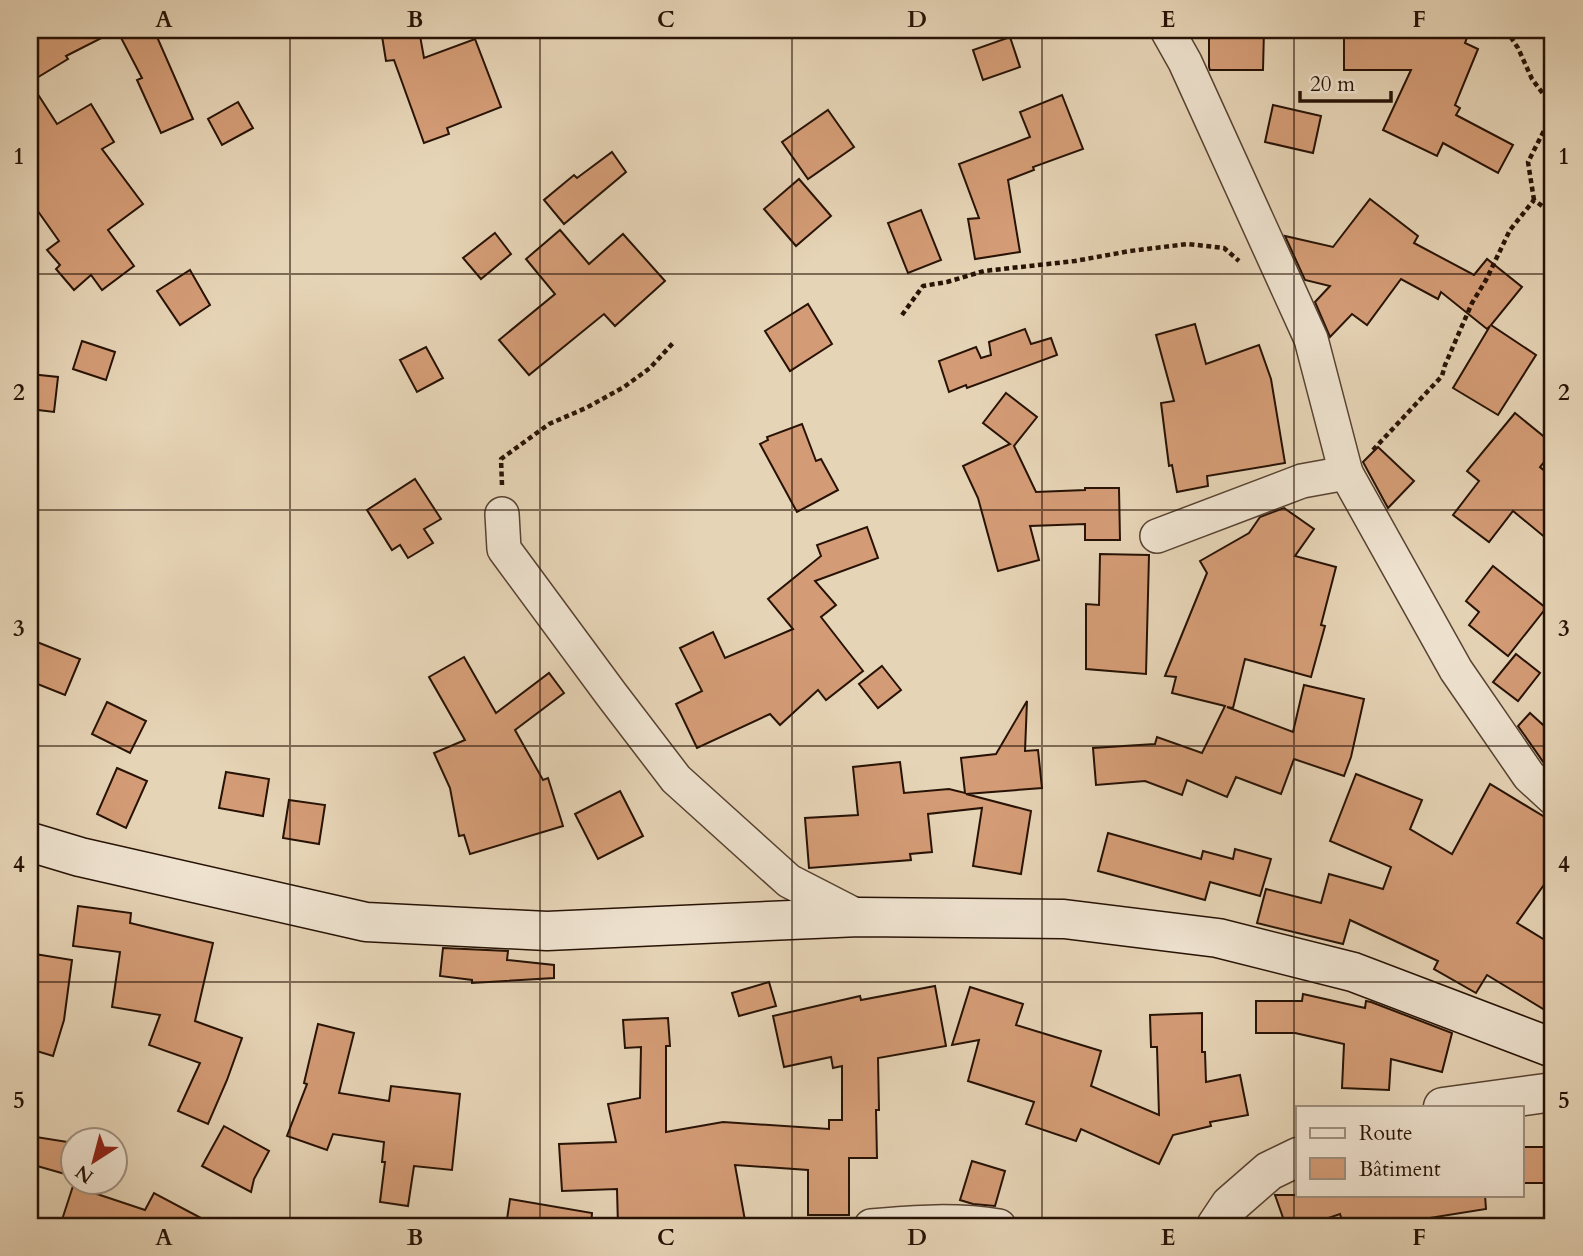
<svg xmlns="http://www.w3.org/2000/svg" width="1583" height="1256" font-family="Cardo,serif">
<style>
.building{fill:#d49c76;stroke:#271205;stroke-width:2}
.lines{fill:none;stroke-linecap:round;stroke-linejoin:round}
.minor-casing{stroke:#574231;stroke-width:36}
.tertiary-casing{stroke:#574231;stroke-width:41}
.secondary-casing{stroke:#271205;stroke-width:41}
.path{stroke:#271205;stroke-width:4.5;stroke-dasharray:5 3.5;stroke-linecap:butt}
.minor{stroke:#efe3d0;stroke-width:33}
.tertiary{stroke:#efe3d0;stroke-width:38}
.secondary{stroke:#efe3d0;stroke-width:38}
.grid{fill:none;stroke:#271205;stroke-width:2;stroke-opacity:0.55}
.neatline{fill:none;stroke:#271205;stroke-width:2.5}
.grid-label{font-size:23px;text-anchor:middle;font-weight:bold;fill:#271205}
</style>
<rect width="100%" height="100%" fill="#e6d4b6"/>
<filter id="stains"><feTurbulence type="fractalNoise" baseFrequency=".00286" numOctaves="4"/><feColorMatrix values="0 0 0 0 .2 0 0 0 0 .09 0 0 0 0 .02 0 0 0 .5 -.17"/></filter>
<radialGradient id="worn" r=".72"><stop offset=".6" stop-color="#630" stop-opacity="0"/><stop offset="1" stop-color="#630" stop-opacity=".3"/></radialGradient>
<g class="building">
<path d="M41,30H154L193,119L161,133L137,80L142,78L117,30L66,56L68,59L30,82V36Z"/>
<path d="M381,30H419L424,58L475,39L501,107L447,128L449,134L424,143L394,60L386,61Z"/>
<path d="M1209,30H1264L1263,70H1210L1209,67Z"/>
<path d="M1344,30H1470L1465,43L1478,49L1455,105L1460,108L1456,115L1513,145L1498,173L1443,143L1437,156L1383,130L1411,70H1344Z"/>
<path d="M1010,37L1020,67L983,80L973,50Z"/>
<path d="M30,82L57,124L91,104L114,142L102,149L143,204L108,230L134,266L102,290L91,275L74,290L56,269L60,265L47,250L59,241L30,200Z"/>
<path d="M1062,95L1083,149L1033,167L1034,170L1008,180L1020,252L975,259L968,219L979,218L959,164L1030,137L1020,112Z"/>
<path d="M238,102L253,128L222,145L208,119Z"/>
<path d="M1273,105L1321,116L1313,153L1265,142Z"/>
<path d="M828,110L854,147L808,179L782,142Z"/>
<path d="M612,152L626,172L564,224L544,200L574,175L577,178Z"/>
<path d="M799,179L831,216L796,246L764,209Z"/>
<path d="M1370,199L1418,236L1414,243L1474,275L1487,259L1522,287L1491,325L1536,355L1498,415L1453,388L1490,326L1487,329L1441,292L1438,299L1401,279L1367,325L1352,314L1330,337L1315,302L1330,286L1305,280L1285,236L1333,247Z"/>
<path d="M921,210L941,260L908,273L888,223Z"/>
<path d="M560,230L589,264L623,234L665,281L615,326L604,314L529,375L499,340L555,294L526,259Z"/>
<path d="M495,233L511,254L481,279L463,258Z"/>
<path d="M190,270L210,305L180,325L157,291Z"/>
<path d="M808,304L832,344L790,371L765,331Z"/>
<path d="M1195,324L1206,364L1259,345L1271,379L1285,463L1207,476L1208,486L1177,492L1172,465L1169,466L1161,403L1174,401L1156,335Z"/>
<path d="M1025,329L1031,344L1051,338L1057,355L967,388L966,385L949,392L939,361L976,347L981,358L991,355L989,342Z"/>
<path d="M82,341L115,352L106,380L73,369Z"/>
<path d="M426,347L443,378L417,392L400,360Z"/>
<path d="M30,374L58,377L54,412L30,409Z"/>
<path d="M1006,393L1037,417L1014,446L1036,492L1085,490V488H1119L1120,540H1085V524L1030,526L1039,560L998,571L978,498L963,466L1010,444L983,423Z"/>
<path d="M1515,413L1553,444V451L1540,467L1553,478V544L1513,511L1489,542L1453,515L1479,481L1467,471Z"/>
<path d="M802,424L816,461L821,459L838,490L797,512L760,444L768,440L767,437Z"/>
<path d="M1378,447L1414,481L1388,508L1363,462Z"/>
<path d="M415,479L441,519L424,529L433,543L408,558L400,545L392,550L367,510Z"/>
<path d="M1284,508L1314,529L1295,556L1336,567L1321,625L1325,626L1311,677L1245,659L1233,708L1227,707L1293,732L1304,685L1364,699L1351,757L1344,776L1294,759L1281,794L1236,777L1227,797L1187,780L1182,795L1145,781L1096,785L1093,748L1155,744L1157,737L1202,753L1225,706L1172,693L1176,677L1165,676L1207,573L1200,561L1249,533L1260,517Z"/>
<path d="M867,527L878,558L815,581L836,605L821,617L863,671L826,700L818,690L780,725L770,714L697,748L676,704L702,691L680,648L713,632L725,658L793,629L768,599L821,556L817,545Z"/>
<path d="M1100,554L1149,555L1146,674L1086,669V604L1099,605Z"/>
<path d="M1493,566L1546,608L1508,656L1469,625L1479,612L1466,601Z"/>
<path d="M37,642L80,659L65,695L30,681V661Z"/>
<path d="M1516,654L1540,673L1518,701L1493,682Z"/>
<path d="M464,657L496,713L549,673L564,693L515,730L543,780L548,778L563,826L470,854L464,835L459,836L450,788L434,753L465,740L429,677Z"/>
<path d="M882,666L901,690L878,708L859,684Z"/>
<path d="M1027,701L1025,751L1038,750L1042,788L966,794L1031,811L1021,874L973,866L982,808L928,814L932,852L910,854L911,860L809,868L805,818L858,815L853,767L900,762L904,793L949,789L965,793L961,758L996,754Z"/>
<path d="M107,702L146,721L130,753L92,734Z"/>
<path d="M1530,713L1553,734V772L1544,763L1518,726Z"/>
<path d="M117,768L147,781L126,828L97,814Z"/>
<path d="M226,772L269,779L263,816L219,808Z"/>
<path d="M1356,774L1422,800L1410,829L1452,854L1490,784L1553,822V872L1517,923L1553,945V1015L1487,975L1476,993L1434,969L1438,961L1350,920L1343,944L1257,923L1266,889L1321,903L1329,874L1383,889L1391,867L1330,841Z"/>
<path d="M620,791L643,836L598,859L575,814Z"/>
<path d="M289,800L325,805L319,844L283,838Z"/>
<path d="M1108,833L1201,859L1203,851L1233,859L1235,849L1271,859L1260,896L1210,882L1205,900L1098,871Z"/>
<path d="M78,906L131,913L130,923L213,943L195,1021L242,1038L227,1080L208,1124L178,1111L200,1063L149,1045L160,1015L112,1007L120,952L73,946Z"/>
<path d="M443,948L508,951L507,960L554,965V978L472,983V980L440,976Z"/>
<path d="M35,954L72,960L64,1020L53,1056L30,1049V996Z"/>
<path d="M769,982L776,1006L739,1016L732,993Z"/>
<path d="M935,986L946,1046L878,1058L879,1110H876L877,1158H849V1215H808V1170L735,1165L746,1226H618L617,1189L562,1191L559,1144L616,1142L608,1104L640,1098L641,1047L625,1048L623,1020L668,1018L670,1046H666V1132L723,1122L829,1129V1120H842V1066L833,1068L831,1057L784,1067L773,1016L860,996L861,1000Z"/>
<path d="M970,987L1023,1004L1016,1025L1101,1051L1091,1086L1159,1115L1157,1047H1151L1150,1015L1202,1013V1052H1205L1206,1082L1240,1075L1248,1115L1210,1122L1211,1126L1173,1135L1159,1164L1081,1129L1076,1141L1026,1124L1034,1102L968,1081L979,1040L952,1045Z"/>
<path d="M1303,994L1365,1008L1366,1001L1371,1002L1452,1033L1442,1072L1391,1059L1389,1090L1342,1088L1344,1044L1295,1033H1256V1001H1302Z"/>
<path d="M318,1024L354,1033L339,1093L389,1101L391,1086L460,1094L452,1170L414,1166L408,1206L380,1202L385,1162H382L384,1142L333,1134L327,1150L287,1136L307,1084L304,1083Z"/>
<path d="M224,1126L269,1151L254,1179L251,1192L202,1166Z"/>
<path d="M36,1137L74,1143L65,1174L30,1164V1158Z"/>
<rect x="1522" y="1147" width="31" height="36"/>
<path d="M972,1161L1005,1171L995,1206L973,1204L960,1200Z"/>
<path d="M73,1186L145,1210L154,1193L216,1226H60Z"/>
<path d="M1275,1195H1485L1486,1209L1423,1219L1424,1222L1394,1226H1344L1340,1214L1305,1226H1286Z"/>
<path d="M510,1199L592,1213L591,1226H506Z"/>
</g>
<g class="lines">
<g class="minor-casing">
<g id="minor">
<path d="M1167,30L1185,62L1311,339L1346,473L1456,670L1529,776L1553,798"/>
<path d="M502,514L504,549L611,694L676,779L789,881L859,917"/>
<path d="M1157,536L1302,481L1346,473"/>
<path d="M871,1226C914,1222 956,1219 999,1226"/>
</g>
</g>
<g class="tertiary-casing">
<g id="tertiary">
<path d="M1443,1107L1553,1092"/>
<path d="M1216,1226L1230,1205L1269,1171L1298,1157"/>
</g>
</g>
<g class="secondary-casing">
<path id="secondary" d="M30,842L80,857L366,922L547,931L859,917L1064,919L1218,938L1353,972L1553,1048"/>
</g>
<g class="path">
<path d="M1506,30L1518,48L1532,79L1553,107"/>
<path d="M1534,200L1528,162L1553,113"/>
<path d="M902,315L923,286L947,282L984,271L1075,261L1130,251L1188,244L1224,248L1239,261"/>
<path d="M1373,450L1442,376L1445,365L1472,303L1486,280L1510,230L1534,200L1553,214"/>
<path d="M502,485L501,459L549,424L586,408L624,387L650,368L673,343"/>
</g>
<use href="#minor" class="minor"/>
<use href="#tertiary" class="tertiary"/>
<use href="#secondary" class="secondary"/>
</g>
<path class="grid" d="M290,30V1226M540,30V1226M792,30V1226M1042,30V1226M1294,30V1226M30,274H1553M30,510H1553M30,746H1553M30,982H1553"/>
<rect width="1583" height="1256" fill="none" stroke="#e6d4b6" stroke-width="77"/>
<rect x="1296" y="1106" width="228" height="91" fill="#efe3d0" stroke="#9f8f7f" stroke-width="2"/>
<rect x="1310" y="1128" width="35" height="10" fill="#efe3d0" stroke="#9f8f7f" stroke-width="2"/>
<text x="1359" y="1140" font-size="21" fill="#271205">Route</text>
<rect x="1310" y="1158" width="35" height="21" fill="#d49c76" stroke="#9f8f7f" stroke-width="2"/>
<text x="1359" y="1176" font-size="21" fill="#271205">Bâtiment</text>
<g transform="translate(94 1161) rotate(216)"><circle r="33" fill="#efe3d0" stroke="#9f8f7f" stroke-width="2"/>
<path d="M0-5L12 26L0 18L-12 26Z" fill="#8f2418"/>
<text y="-10" font-size="19" font-weight="bold" text-anchor="middle" fill="#271205">N</text>
</g>
<path d="M1300 91v10h91v-10" fill="none" stroke="#271205" stroke-width="3.5"/>
<text x="1310" y="91" font-size="21" fill="#271205" stroke="#efe3d0" stroke-width="5" paint-order="stroke">20 m</text>
<rect x="38" y="38" width="1506" height="1180" class="neatline"/>
<g class="grid-label">
<text x="164" y="27">A</text>
<text x="415" y="27">B</text>
<text x="666" y="27">C</text>
<text x="917" y="27">D</text>
<text x="1168" y="27">E</text>
<text x="1419" y="27">F</text>
<text x="19" y="164">1</text>
<text x="1564" y="164">1</text>
<text x="19" y="400">2</text>
<text x="1564" y="400">2</text>
<text x="19" y="636">3</text>
<text x="1564" y="636">3</text>
<text x="19" y="872">4</text>
<text x="1564" y="872">4</text>
<text x="19" y="1108">5</text>
<text x="1564" y="1108">5</text>
<text x="164" y="1245">A</text>
<text x="415" y="1245">B</text>
<text x="666" y="1245">C</text>
<text x="917" y="1245">D</text>
<text x="1168" y="1245">E</text>
<text x="1419" y="1245">F</text>
</g>
<rect width="100%" height="100%" filter="url(#stains)"/>
<rect width="100%" height="100%" fill="url(#worn)"/>
</svg>
